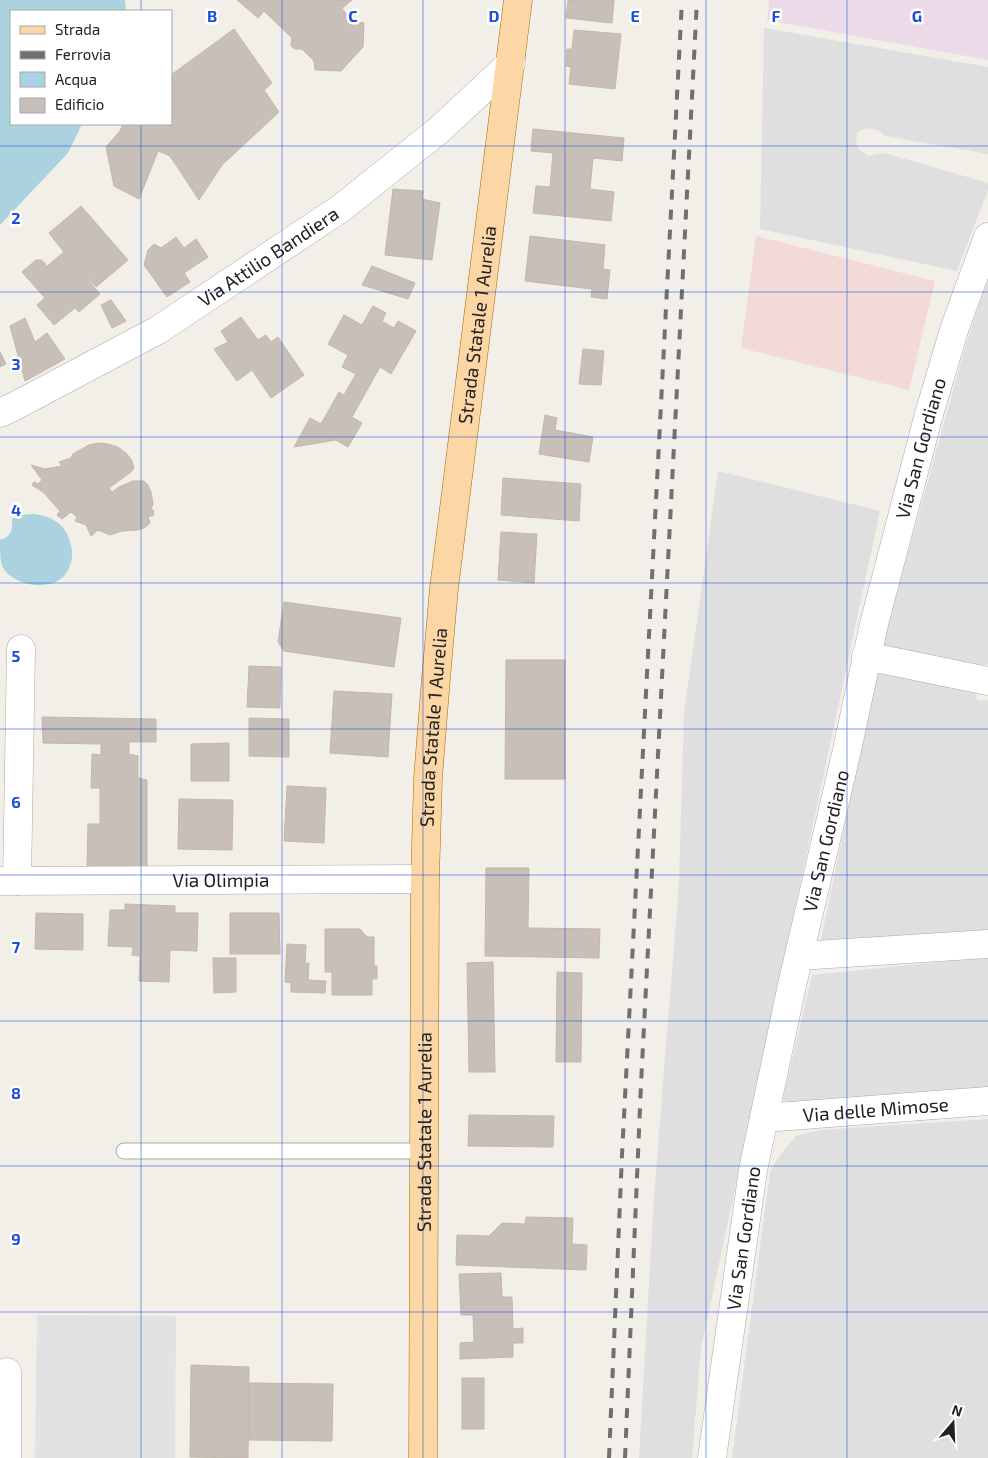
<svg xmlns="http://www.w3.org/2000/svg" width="988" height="1458" font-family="'Exo 2',sans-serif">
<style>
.residential{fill:#e0dfdf}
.commercial{fill:#f2dad9}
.industrial{fill:#ebdbe8}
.parking{fill:#e2e2e2}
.water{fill:#aad3df}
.building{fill:#c7bfb8;stroke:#c4b6ab}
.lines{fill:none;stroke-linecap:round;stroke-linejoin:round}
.lane-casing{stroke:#a9a9a9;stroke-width:17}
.street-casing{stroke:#a9a9a9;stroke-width:29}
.primary-casing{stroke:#a06b00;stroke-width:29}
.lane{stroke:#fff;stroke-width:15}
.street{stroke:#fff;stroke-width:28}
.primary{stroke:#fcd6a4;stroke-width:28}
.rail{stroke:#707070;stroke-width:4;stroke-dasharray:10 10;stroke-linecap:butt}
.grid{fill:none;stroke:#1d4ed8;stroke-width:1;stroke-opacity:0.55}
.labels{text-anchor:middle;stroke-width:5;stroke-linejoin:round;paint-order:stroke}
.street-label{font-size:19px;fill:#222;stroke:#fff}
.grid-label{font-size:16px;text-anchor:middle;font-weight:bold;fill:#1d4ed8;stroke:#fff;stroke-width:5;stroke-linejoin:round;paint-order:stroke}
</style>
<rect width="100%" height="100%" fill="#f2efe9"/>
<g class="residential">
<path d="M764,28L988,67V154L885,136L878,130L866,128L857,132L856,140L859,149L868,156L885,153L988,183V190L957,271L760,229Z"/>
<path d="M988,277V664L980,665L882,646L966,344Z"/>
<path d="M718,471L880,511L701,1348L692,1458H639L654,1196L679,883L684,713Z"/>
<path d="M876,673L973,688L978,701L988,700V932L821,940Z"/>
<path d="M988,957V1093L790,1106L783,1099L812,975Z"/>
<path d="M988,1119V1458H732L770,1172L780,1155L796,1136L820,1130Z"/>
</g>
<path class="commercial" d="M756,236L935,281L909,390L741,348Z"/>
<path class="industrial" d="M769,0H988V60L767,20Z"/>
<path class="parking" d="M37,1315L176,1316L175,1458H35Z"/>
<g class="water">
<path d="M0,0H125L126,11H11V124H82L68,153L0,225Z"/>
<path d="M34,514C57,517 69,528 72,551C73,559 70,569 64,576C48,593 8,585 1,563C0,556 0,547 0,540C11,537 13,530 12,519L21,515Z"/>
</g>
<g class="building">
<path d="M237,0H352L342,8L351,21L364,23L363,47L341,71L315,70L314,61L302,49H295L291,46L292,38L264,11L258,18Z"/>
<path d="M568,0H614L612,23L566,18Z"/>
<path d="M234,29L272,83L264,90L279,112L222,165L199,200L170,156L158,151L139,199L114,186L106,147L120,131L123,124H171V75Z"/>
<path d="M574,30L621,34L615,89L569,84L571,67L566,66L567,49H572Z"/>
<path d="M533,129L624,138L622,161L593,158L590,189L614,192L611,221L533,213L536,186L550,187L553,153L531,151Z"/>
<path d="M393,189L423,191L422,199L440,203L432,260L385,255Z"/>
<path d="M81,206L128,260L96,287L64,252L49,233Z"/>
<path d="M530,236L605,245L603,269L610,270L607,299L591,297L592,289L525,281Z"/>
<path d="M176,237L184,248L196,239L208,257L184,273L190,282L167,297L144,265L148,250L154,244L161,248Z"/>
<path d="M64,252L100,294L79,312L75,308L54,325L37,305L45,298L22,272L36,260H41L45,263L46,267Z"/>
<path d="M372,266L415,283L408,299L362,285Z"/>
<path d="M111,300L126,321L112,328L101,305Z"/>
<path d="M373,306L386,313L382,321L394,328L398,321L416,331L391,374L380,367L352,417L362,423L348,447L336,440L294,447L310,418L321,424L339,392L344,395L356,374L342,367L348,355L328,344L344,315L362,325Z"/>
<path d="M241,317L258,340L266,335L271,342L278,337L304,375L271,398L252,370L237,381L214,349L228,342L221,331Z"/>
<path d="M25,318L35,342L47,333L65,359L25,381L10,326Z"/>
<path d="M583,349L604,351L601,385L579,384Z"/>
<path d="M0,352L6,364L0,367Z"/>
<path d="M545,415L557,418L555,430L593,437L589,462L539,454Z"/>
<path d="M98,443L108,444L118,447L127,454L132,461L134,468L131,472L109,488L112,492L119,487L133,481H144L148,485L151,492L153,504L151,509L154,511L153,516H148L150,523L144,528L137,530L122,531L110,535L98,530L91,536L86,525L75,521L77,517L71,512L62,519L57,515L60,511L43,492L32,485L34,482L38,484L42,480L31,465L45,469L62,466L59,462L71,458L73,454L89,445Z"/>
<path d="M503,478L581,484L579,521L501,515Z"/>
<path d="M501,532L537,534L534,583L498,580Z"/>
<path d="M284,602L401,618L394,667L284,651L278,642Z"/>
<path d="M506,660H565V779H505Z"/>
<path d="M249,666L281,667L280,708L247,707Z"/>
<path d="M334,691L392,694L388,757L330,753Z"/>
<path d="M42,717L156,719V742H129V754L138,756V778L147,780V869L87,867L88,824H100V788H91L92,754L101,755V744L43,743Z"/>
<path d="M249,718L289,719V757L249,756Z"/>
<path d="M229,743V781H191V744Z"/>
<path d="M287,786L326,788L324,843L284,841Z"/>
<path d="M179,799L233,800L232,850L178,849Z"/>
<path d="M486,868H529L528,928L600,929L599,958L485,956Z"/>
<path d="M125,904L175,906V913H198L197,951L170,950L169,982L139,981L140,956L132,955L133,947L108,946L110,910H125Z"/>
<path d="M36,913L83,914V950L35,949Z"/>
<path d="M230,913H279L280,954H230Z"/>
<path d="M325,929H360L365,935L368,937H374V966H377V979H372V995H332V972H325Z"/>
<path d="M287,944L306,945L305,963H309L308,980L326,981L325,993L291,992V983L285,982Z"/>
<path d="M213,958H236V992L214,993Z"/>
<path d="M493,962L495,1072H469L467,963Z"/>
<path d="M557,972L582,973L581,1062H556Z"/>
<path d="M469,1115L554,1116L553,1147L468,1146Z"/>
<path d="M526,1217L573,1218L572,1244L587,1245L586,1270L456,1265L457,1235L489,1236L502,1223L525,1224Z"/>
<path d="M501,1273L502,1297H512L513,1329L523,1328V1343H513V1357L460,1359V1343L474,1342L473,1315H461L459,1274Z"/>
<path d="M191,1365L249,1367L248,1458L190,1457Z"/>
<rect x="462" y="1378" width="22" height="51"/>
<path d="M249,1383L333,1384L332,1441L249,1440Z"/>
</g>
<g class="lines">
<g class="lane-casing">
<path id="lane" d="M124,1151H424"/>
</g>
<g class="street-casing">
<g id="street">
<path id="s1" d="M0,413L15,406L158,330L340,209L439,130L511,63"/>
<path d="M866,656L988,681"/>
<path id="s2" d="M0,881L425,879"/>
<path d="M17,881L21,649"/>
<path d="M799,956L988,944"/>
<path id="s3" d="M764,1118L988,1101"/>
<path d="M7,1458V1372"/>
<path id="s4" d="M712,1458L753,1170L792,985L847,750L874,624L929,414L955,327L988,237"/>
</g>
</g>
<g class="primary-casing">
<g id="primary">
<path id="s5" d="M423,1458L425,879L428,778L436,678L444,588L518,0"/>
</g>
</g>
<use href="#lane" class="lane"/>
<use href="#street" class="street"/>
<use href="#primary" class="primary"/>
<g class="rail">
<path d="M609,1458L622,1155L682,0"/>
<path d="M625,1458L641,1084L697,0"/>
</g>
</g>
<path class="grid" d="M141,0V11M282,0V1458M423,0V1458M565,0V1458M706,0V1458M847,0V1458M141,124V1458M0,146H988M0,292H988M0,437H988M0,583H988M0,729H988M0,875H988M0,1021H988M0,1166H988M0,1312H988"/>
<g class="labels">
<g class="street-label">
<text dy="7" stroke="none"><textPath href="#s1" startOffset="311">Via Attilio Bandiera</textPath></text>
<text dy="7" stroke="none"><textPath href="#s5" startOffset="1136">Strada Statale 1 Aurelia</textPath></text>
<text dy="7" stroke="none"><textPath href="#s4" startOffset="1032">Via San Gordiano</textPath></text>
<text dy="7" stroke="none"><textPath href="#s5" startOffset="731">Strada Statale 1 Aurelia</textPath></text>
<text dy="7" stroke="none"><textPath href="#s4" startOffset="628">Via San Gordiano</textPath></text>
<text dy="7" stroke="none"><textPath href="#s2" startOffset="221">Via Olimpia</textPath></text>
<text dy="7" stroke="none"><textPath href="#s3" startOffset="112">Via delle Mimose</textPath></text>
<text dy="7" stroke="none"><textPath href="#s5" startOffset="326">Strada Statale 1 Aurelia</textPath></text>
<text dy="7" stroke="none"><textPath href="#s4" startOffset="222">Via San Gordiano</textPath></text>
</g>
</g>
<g class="grid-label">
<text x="212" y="22">B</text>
<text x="353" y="22">C</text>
<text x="494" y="22">D</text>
<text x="635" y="22">E</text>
<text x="776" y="22">F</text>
<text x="917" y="22">G</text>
<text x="16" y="224">2</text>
<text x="16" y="370">3</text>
<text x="16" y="516">4</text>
<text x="16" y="662">5</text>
<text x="16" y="808">6</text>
<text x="16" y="953">7</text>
<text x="16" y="1099">8</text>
<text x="16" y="1245">9</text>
</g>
<rect x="10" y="10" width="162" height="115" fill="#ffffff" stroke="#a7a7a7"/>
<rect x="20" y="26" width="25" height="8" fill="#fcd6a4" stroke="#a7a7a7"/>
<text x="55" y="35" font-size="15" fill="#222222">Strada</text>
<rect x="20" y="51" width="25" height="8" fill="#707070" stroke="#a7a7a7"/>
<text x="55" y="60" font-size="15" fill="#222222">Ferrovia</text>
<rect x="20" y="72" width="25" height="15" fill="#aad3df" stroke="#a7a7a7"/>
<text x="55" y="85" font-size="15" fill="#222222">Acqua</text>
<rect x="20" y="98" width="25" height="15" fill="#c7bfb8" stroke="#a7a7a7"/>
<text x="55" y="110" font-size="15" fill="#222222">Edificio</text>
<g transform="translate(953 1423) rotate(19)" stroke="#ffffff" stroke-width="4" paint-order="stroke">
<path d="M0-4L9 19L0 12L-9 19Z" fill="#222222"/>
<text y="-8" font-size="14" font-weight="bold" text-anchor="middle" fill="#222222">N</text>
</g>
</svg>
